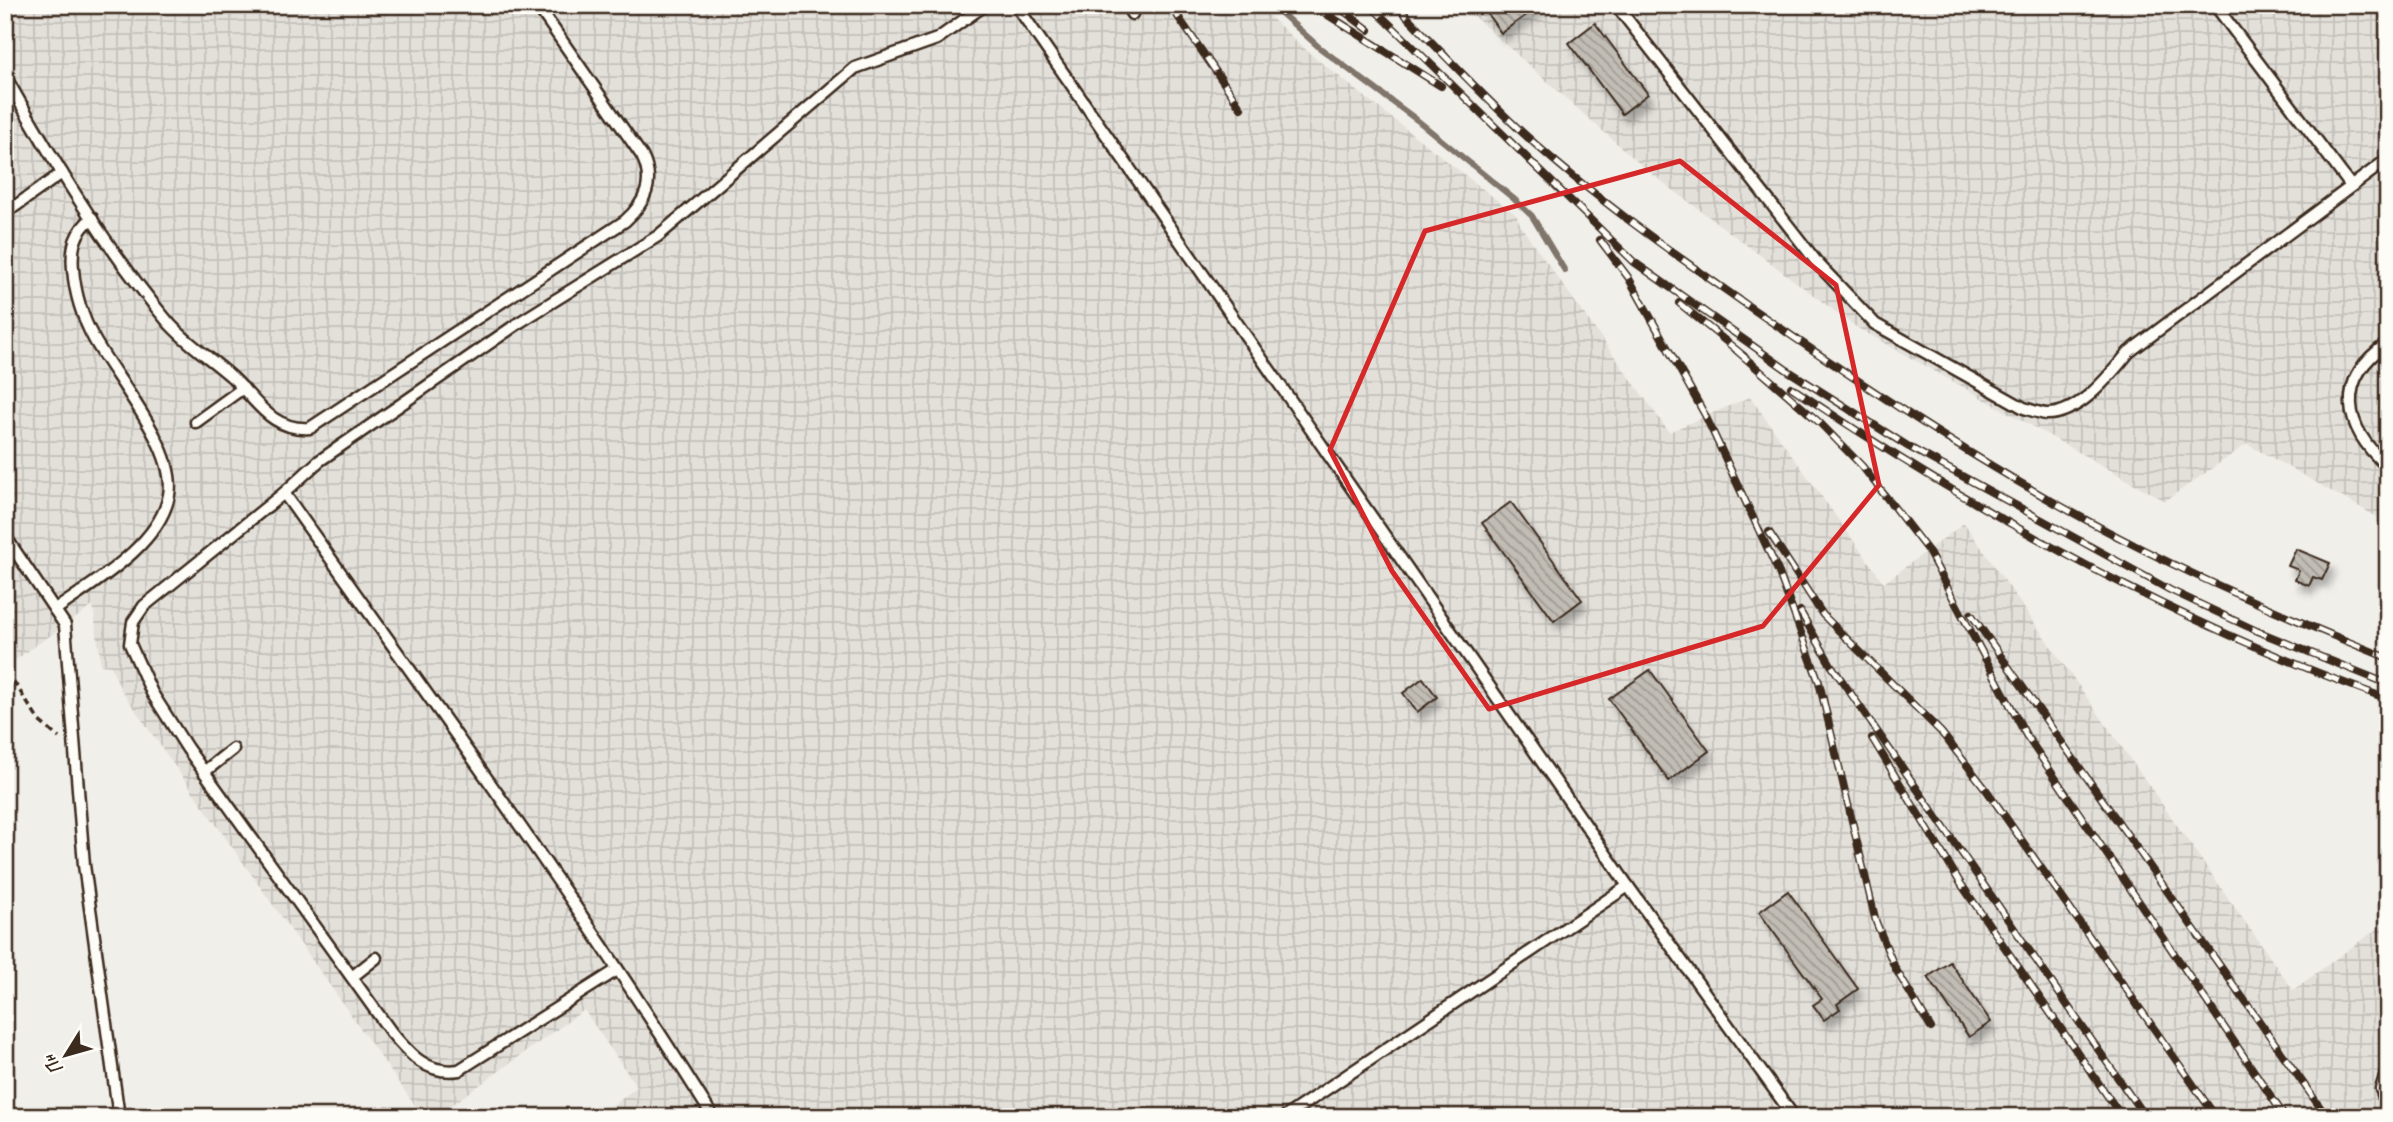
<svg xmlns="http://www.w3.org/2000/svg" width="2393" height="1122" font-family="Caveat,sans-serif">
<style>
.industrial{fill:url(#industrial-grid)}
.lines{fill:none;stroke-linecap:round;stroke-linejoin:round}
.stream{stroke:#80746b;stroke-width:6}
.building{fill:url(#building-back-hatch);stroke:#3b2a1e;stroke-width:2;filter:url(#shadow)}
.lane-casing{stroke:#3b2a1e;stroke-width:15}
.path{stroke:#3b2a1e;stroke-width:3.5;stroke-dasharray:7 5;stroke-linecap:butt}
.lane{stroke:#fdfcf7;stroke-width:10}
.rail-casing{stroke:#3b2a1e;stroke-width:8}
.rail{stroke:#fdfcf7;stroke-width:5;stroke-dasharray:16;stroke-linecap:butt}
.marked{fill:none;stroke:#d62828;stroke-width:5;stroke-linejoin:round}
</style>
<defs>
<pattern id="industrial-grid" width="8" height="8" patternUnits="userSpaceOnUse" patternTransform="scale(1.75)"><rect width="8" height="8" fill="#e3e0da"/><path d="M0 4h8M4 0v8" fill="none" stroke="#c4c0bb"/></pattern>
<pattern id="building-back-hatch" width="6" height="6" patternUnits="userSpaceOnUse" patternTransform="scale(1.75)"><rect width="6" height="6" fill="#c1bcb4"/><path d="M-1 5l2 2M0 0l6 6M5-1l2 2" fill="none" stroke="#9e9992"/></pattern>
<filter id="shadow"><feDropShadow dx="4.5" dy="8" stdDeviation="3.5" flood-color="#0004"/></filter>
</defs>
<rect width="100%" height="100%" fill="#f1efea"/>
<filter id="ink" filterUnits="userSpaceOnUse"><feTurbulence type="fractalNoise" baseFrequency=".0143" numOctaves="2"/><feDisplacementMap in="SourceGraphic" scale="14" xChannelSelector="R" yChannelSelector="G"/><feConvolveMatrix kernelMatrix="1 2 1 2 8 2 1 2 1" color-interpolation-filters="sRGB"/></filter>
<g filter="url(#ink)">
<g class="industrial">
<path d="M5,5H1257L1314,57L1516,215L1522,228L1669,432L1750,397L1884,583L1964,523L2293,990L2388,921V1117H597L637,1087L584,1010L435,1117H423L121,690L111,666L101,665L93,606L5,667Z"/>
<path d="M1461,5H2388V523L2247,444L2165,501L1856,327L1649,172Z"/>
</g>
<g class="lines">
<path class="stream" d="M1272,5L1320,48L1417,120L1514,199L1532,216L1565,271"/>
</g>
<g class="building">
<path d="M1481,5H1538L1539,6L1501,33Z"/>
<path d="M1595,23L1648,94L1622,114L1569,43Z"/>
<path d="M1511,502L1582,600L1554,621L1482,523Z"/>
<path d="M2296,549L2330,563L2322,580L2313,577L2309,586L2295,580L2299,570L2288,566Z"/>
<path d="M1650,670L1709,751L1669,781L1609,699Z"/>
<path d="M1423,678L1437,697L1417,712L1403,693Z"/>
<path d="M1788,891L1858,989L1837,1004L1840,1009L1824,1020L1813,1005L1822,999L1759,912Z"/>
<path d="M1950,962L1991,1022L1969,1037L1928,977Z"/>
</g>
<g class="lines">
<g class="lane-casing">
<g id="lane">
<path d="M1016,5L1628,886L1794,1117"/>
<path d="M1126,5L1132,14"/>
<path d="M1616,5L1819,265L1875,324L2024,408C2031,410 2039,413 2046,414C2079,415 2110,375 2129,352L2388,159"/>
<path d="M2215,5L2351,186"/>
<path d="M5,76C53,161 105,247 168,322C187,344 212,359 233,378C257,401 272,431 310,428L625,221C646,202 655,182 642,156L537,5"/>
<path d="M5,208L14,207L62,173"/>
<path d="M2388,343C2334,380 2343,427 2388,467"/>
<path d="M196,422L243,388"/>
<path d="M284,493C430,699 580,903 713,1117"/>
<path d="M5,536L65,625L84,865L119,1117"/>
<path d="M55,610C93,583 160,545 169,495C178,450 116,379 94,339C82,317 75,294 73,269C71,247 75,232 92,218"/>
<path d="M204,772L233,749"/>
<path d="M617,970L459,1070C428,1075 410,1055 391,1032L187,748L152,693L130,644L133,622L144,606L284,493L319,461L520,322L658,236L855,68L937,39L985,5"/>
<path d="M352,977L376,958"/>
<path d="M2388,1067L2381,1089L2388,1107"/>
<path d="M1285,1117L1628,886"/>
</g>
</g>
<path class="path" d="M7,671L39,721L59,738"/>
<use href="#lane" class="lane"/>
<g class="rail-casing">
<g id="rail">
<path d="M1170,5L1241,108"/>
<path d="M1312,5L1441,86"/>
<path d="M1336,5L1369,30"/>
<path d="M1370,5L1634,262L1787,370L1909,447L2170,590L2257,631L2388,684"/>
<path d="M1396,5C1438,49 1479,92 1523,133C1595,199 1677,256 1757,312C1880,397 2006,481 2140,548C2221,589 2304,624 2388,658"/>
<path d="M1600,240L1628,277L1705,415L1779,573L1819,682L1876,922L1895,968L1931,1028"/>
<path d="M1679,303L1744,356"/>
<path d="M1736,350L1820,423L1862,466L1928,551L2026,735L2285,1117"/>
<path d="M1791,387C1976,512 2177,624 2388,699"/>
<path d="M1769,532L1823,615L1941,732L1985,788L2216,1117"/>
<path d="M1800,611L1831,665L2145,1117"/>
<path d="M1971,614L2327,1117"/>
<path d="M1872,738L1961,884L2122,1117"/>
</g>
</g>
<use href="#rail" class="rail"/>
</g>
</g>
<path class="marked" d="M1680,161L1836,285L1879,485L1763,626L1489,709L1392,571L1330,450L1425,231Z"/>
<rect width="2393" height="1122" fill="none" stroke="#fdfcf7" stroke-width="28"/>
<rect x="14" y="14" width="2365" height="1094" fill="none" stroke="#3b2a1e" stroke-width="2.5" filter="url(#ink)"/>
<g transform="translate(66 1055) rotate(233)" stroke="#fdfcf7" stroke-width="5" paint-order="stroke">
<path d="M0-5L12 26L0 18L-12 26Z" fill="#3b2a1e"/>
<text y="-10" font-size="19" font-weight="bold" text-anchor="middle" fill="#3b2a1e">Пн</text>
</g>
</svg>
